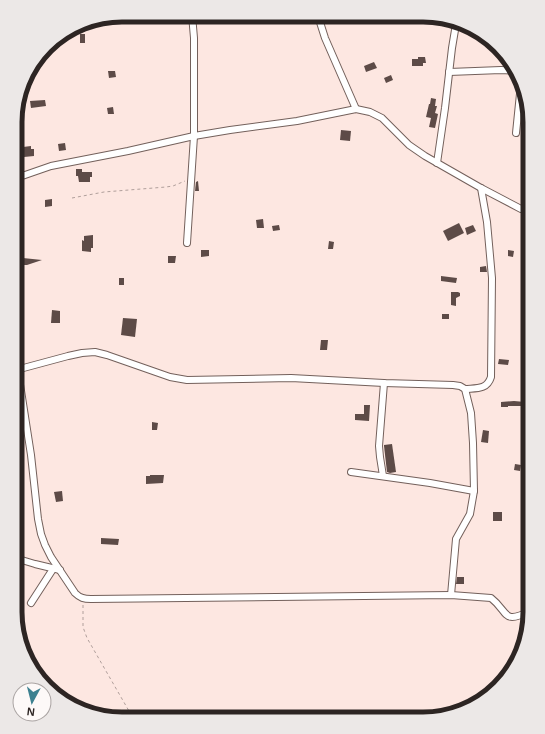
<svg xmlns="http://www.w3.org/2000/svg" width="545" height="734" font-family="Arial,sans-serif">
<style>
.building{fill:#5d4b47}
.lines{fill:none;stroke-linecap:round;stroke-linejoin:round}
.minor-casing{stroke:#73605b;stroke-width:8}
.path{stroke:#b09f9b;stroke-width:1;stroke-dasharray:3 3;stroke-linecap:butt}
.minor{stroke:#fff;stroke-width:6}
.rim{fill:none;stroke:#2d2523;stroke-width:5}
</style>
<rect width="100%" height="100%" fill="#fde7e1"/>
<g class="building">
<rect x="80" y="34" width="5" height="9"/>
<path d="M418,57H425L426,63H423V66H412V59H418Z"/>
<path d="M374,62L377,68L366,72L364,66Z"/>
<path d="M108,71H115L116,77L109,78Z"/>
<path d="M391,75L393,80L386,83L384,78Z"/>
<path d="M431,98L436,99L435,106H437L435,113L438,114L435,128L429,127L431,118L426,117L429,104H430Z"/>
<path d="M45,100L46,106L31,108L30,101Z"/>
<path d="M113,107L114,114H108L107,108Z"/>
<path d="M341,130L351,131L350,141L340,140Z"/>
<path d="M65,143L66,150L59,151L58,144Z"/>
<path d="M31,146V149H34V156L24,157L23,147Z"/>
<path d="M76,169H82V172H92V177H90V182H79L78,176H76Z"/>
<path d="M198,181L199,191H195L196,182Z"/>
<path d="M52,199V206L45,207V200Z"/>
<path d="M263,219L264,228H257L256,220Z"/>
<path d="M459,223L464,233L448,241L443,231Z"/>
<path d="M279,225L280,230L273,231L272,226Z"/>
<path d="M473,225L476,231L467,235L465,228Z"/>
<path d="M93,235V248H91V252L82,251V240L84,241V236Z"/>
<path d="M329,241L334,242L333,249H328Z"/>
<path d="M201,250H209V256L201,257Z"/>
<path d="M508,250L514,251L513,257L508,256Z"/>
<path d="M168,256H176L175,263H168Z"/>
<path d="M23,258L42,260L27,265H23Z"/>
<path d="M486,266L487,272H480V267Z"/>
<path d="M441,276L457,278L456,283L441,281Z"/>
<rect x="119" y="278" width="5" height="7"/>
<path d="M451,292H458L460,293V296L456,298V306L451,305Z"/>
<path d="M52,310L60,311V323H51Z"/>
<rect x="442" y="314" width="7" height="5"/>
<path d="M123,318L137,319L135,337L121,335Z"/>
<path d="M321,340H328L327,350H320Z"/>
<path d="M499,359L509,360L508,365L498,364Z"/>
<path d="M514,401L525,402V406H508V407H501V402Z"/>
<path d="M364,405H370L369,421L355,420V414H364Z"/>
<path d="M152,422L158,423L157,430H152Z"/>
<path d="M483,430L489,431L488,443L481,442Z"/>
<path d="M392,444L396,472L390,473L387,472L384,446V445Z"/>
<path d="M515,464L521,465L520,471L514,470Z"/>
<path d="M150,475H164L163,483L146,484V476H150Z"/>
<path d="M62,491L63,501L56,502L54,492Z"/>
<rect x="493" y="512" width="9" height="9"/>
<path d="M101,538L119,539L118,545L101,544Z"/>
<path d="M457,577H464V584H456Z"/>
</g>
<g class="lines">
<g class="minor-casing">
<g id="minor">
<path d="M318,16L325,38L356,109"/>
<path d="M449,72L501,70L516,71"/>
<path d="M516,133L521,84"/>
<path d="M437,163L445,108L452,48L456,24"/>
<path d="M16,177L25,175L51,166L128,151L194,136L230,130L297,121L356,109L370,112L382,118L409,145L425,156L481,188L521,209L530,212"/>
<path d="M187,243L194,136V38L192,15"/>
<path d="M15,352L31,455L38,519L41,534L45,545L51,557L75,593C80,598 84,599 91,599L451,595L491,598C509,612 502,625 530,611"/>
<path d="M16,370L68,356L82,353L95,352L107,355L170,377L187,380L291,378L384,383L453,385L460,386L465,389L471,413L473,443L474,491L470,514L456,539L451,595"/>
<path d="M465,389C476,388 487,390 491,377L492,278L487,222L481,188"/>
<path d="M351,472L430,483L474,491"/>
<path d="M383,476L380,457L379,446L384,383"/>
<path d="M15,558L35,564L60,570"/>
<path d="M31,603L53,569"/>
</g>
</g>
<g class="path">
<path d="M72,198L104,192L166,187L173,186L185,181"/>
<path d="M83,605V627L87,638L133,718"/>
</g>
<use href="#minor" class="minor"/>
</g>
<path d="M0 0H545V734H0ZM122 22H423A100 100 0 0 1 523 122V612A100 100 0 0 1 423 712H122A100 100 0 0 1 22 612V122A100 100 0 0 1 122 22Z" fill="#ece8e7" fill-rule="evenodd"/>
<path class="rim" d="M122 22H423A100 100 0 0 1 523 122V612A100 100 0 0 1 423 712H122A100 100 0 0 1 22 612V122A100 100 0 0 1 122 22Z"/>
<g transform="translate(32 702) rotate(187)"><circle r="19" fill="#fdf9f8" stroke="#aaa4a3"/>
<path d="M0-3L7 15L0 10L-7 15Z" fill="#3d8190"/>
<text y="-6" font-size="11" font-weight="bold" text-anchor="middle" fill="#2d2523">N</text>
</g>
</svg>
